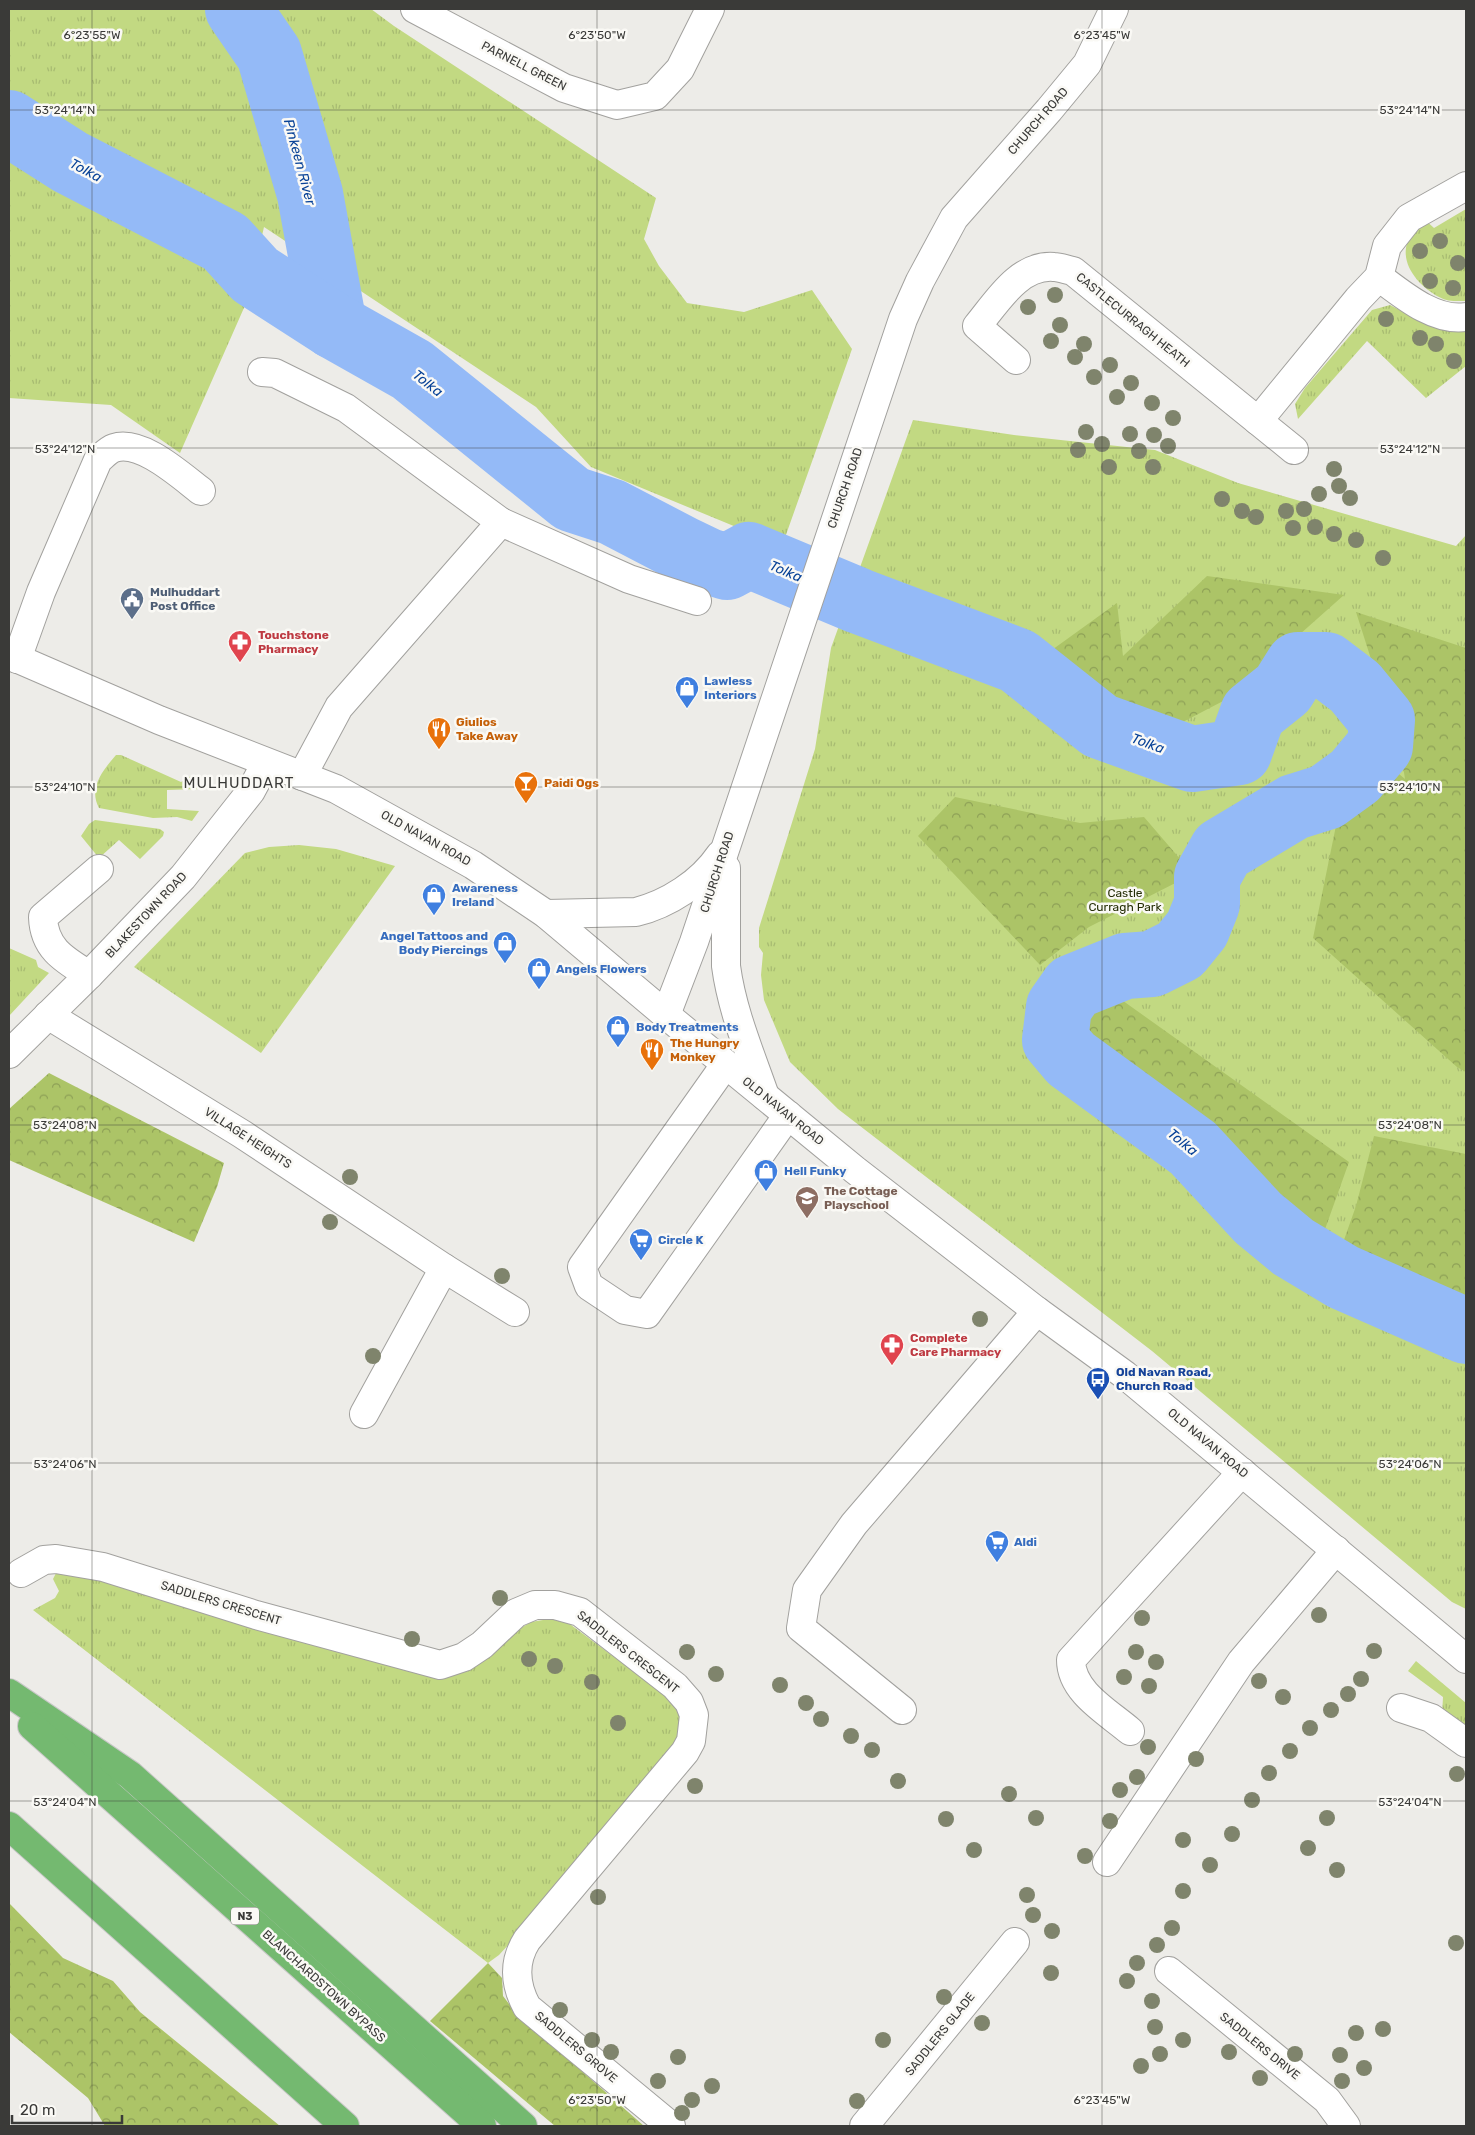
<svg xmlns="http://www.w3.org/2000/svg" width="1475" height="2135" font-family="Rubik,sans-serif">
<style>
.grass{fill:url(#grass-tufts)}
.forest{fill:url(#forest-crowns)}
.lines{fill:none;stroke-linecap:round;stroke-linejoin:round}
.river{stroke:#94baf7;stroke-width:66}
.minor-casing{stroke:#a2a19e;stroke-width:30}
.highway-casing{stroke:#c8c8c7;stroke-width:30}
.minor{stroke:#fff;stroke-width:28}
.highway{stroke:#74b970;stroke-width:28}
.tree{fill:#7f846c}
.ticks{fill:none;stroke:#3a3a38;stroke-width:1;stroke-opacity:0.45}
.labels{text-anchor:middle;stroke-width:5;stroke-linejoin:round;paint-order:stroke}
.shield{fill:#faf9f5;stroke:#747371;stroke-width:1}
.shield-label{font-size:11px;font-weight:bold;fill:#3a3a38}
.street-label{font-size:12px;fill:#3a3a38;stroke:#faf9f5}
.service-label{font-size:12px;font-weight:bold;fill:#4e5e75;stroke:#faf9f5;text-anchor:start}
.health-label{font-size:12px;font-weight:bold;fill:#be3a42;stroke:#faf9f5;text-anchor:start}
.shop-label{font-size:12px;font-weight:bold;fill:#366cbe;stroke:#faf9f5;text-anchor:start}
.food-label{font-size:12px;font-weight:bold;fill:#c56008;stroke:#faf9f5;text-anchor:start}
.park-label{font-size:12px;fill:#252e06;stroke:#faf9f5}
.education-label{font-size:12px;font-weight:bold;fill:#785e54;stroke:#faf9f5;text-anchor:start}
.transit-label{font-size:12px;font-weight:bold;fill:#164399;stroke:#faf9f5;text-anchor:start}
.water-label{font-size:14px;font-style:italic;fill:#084297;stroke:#faf9f5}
.quarter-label{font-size:15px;letter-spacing:1px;fill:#3a3a38;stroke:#faf9f5}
.ticks-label{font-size:12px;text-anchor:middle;fill:#3a3a38;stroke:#faf9f5;stroke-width:5;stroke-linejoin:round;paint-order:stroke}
</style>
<defs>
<pattern id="grass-tufts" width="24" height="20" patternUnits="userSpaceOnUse" patternTransform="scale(1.25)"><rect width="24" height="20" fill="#c2d982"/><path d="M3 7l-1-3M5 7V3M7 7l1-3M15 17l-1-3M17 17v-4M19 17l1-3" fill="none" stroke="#a7bb71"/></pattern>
<pattern id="forest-crowns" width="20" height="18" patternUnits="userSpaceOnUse" patternTransform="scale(1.25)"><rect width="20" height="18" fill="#acc467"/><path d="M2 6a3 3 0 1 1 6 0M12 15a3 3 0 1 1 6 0" fill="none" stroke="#8da056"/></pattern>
</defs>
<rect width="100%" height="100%" fill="#edece8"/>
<g class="grass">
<path d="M9,9H371L394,26L656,198L644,239L659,266L687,303L744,312L812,290L852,349L782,546L591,467L536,407L264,227L247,301L180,453L111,405L9,398Z"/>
<path d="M1466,209V301C1457,301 1448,302 1439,297C1422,288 1403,269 1406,248C1407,237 1417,226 1422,217L1434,228Z"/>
<path d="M1390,305L1432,327L1454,331L1466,330V366L1426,398L1367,341L1298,419L1295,404L1305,388L1372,310Z"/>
<path d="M913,420L1014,435L1155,450L1238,483L1456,546L1466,535V1609L1452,1602L1152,1351L838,1109L790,1062L764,1000L761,975L763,953L759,947V928L815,749L831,648Z"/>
<path d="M116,755H121L181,782L191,776L199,789L167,790V809L199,811L192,821L177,817L153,818L99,808C88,788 103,770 116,755Z"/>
<path d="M95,820L160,829L164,832L163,836L140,859L119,840L99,858L81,836L89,824Z"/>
<path d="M299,845L336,849L395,866L261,1053L134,967L245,853L269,847Z"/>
<path d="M9,948L36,960L38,967L49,973L9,1016Z"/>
<path d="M64,1571L79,1574L322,1647L438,1678L531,1622L549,1619L567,1622L668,1697C685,1715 683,1721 676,1744L523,1929L499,1955L488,1963L33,1610L55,1598L59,1591L53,1579L56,1573Z"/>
<path d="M1416,1661L1466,1703V1730L1442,1715L1443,1697L1408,1671Z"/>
</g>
<g class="forest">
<path d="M1207,576L1344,595L1227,699L1179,724L1089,693L1038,660L1117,603L1123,656Z"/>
<path d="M1356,612L1466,648V1072L1457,1067L1313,938L1339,811L1386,763L1405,779L1401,753Z"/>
<path d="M955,797L1080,823L1144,817L1193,874L1089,927L1040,965L918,836Z"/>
<path d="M1119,998L1349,1162L1319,1246L1278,1219L1203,1138L1077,1045L1073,1019Z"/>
<path d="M49,1073L224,1163L217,1187L194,1242L9,1160V1109Z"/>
<path d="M1374,1136L1466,1154V1312C1420,1301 1379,1278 1339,1254L1356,1206Z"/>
<path d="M9,1903L63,1958L113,1981L140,2012L280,2126H105L88,2098L9,2032Z"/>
<path d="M488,1963L502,1978L503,1996L516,2013L644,2126H555L430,2021Z"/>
</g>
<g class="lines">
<g class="river">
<path d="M238,9L269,54L310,194L334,326"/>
<path d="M9,123L70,162L225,242L255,275L334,326L412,370L572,499L612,512L683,549L708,561L727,567L749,555L859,601L1018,661L1100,726L1192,759L1239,752L1253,713L1283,689L1298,665H1326L1355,687L1382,720L1380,746L1355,776L1326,797L1294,807L1222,850L1207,877V904L1197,929L1180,950L1152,964L1125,966L1073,987L1059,1007L1055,1040L1071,1059L1193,1148L1258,1218L1293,1247L1343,1277L1466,1331"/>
</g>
<g class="minor-casing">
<g id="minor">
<path d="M415,9L564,88L617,105L655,96L680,69L710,9"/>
<path d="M1379,277C1403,295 1435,322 1466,317"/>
<path d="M1016,360L977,326C997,302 1019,264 1054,267C1060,267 1067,270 1073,271L1294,450"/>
<path d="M262,372L275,373L346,408L501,522L339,707L302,776"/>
<path d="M1258,421L1358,299L1379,277L1387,246L1409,218L1466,186"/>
<path d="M501,522L629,579L697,601"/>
<path d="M9,655L159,720L336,789L473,865L546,914L666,1015L855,1170L1037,1311L1125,1375L1466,1659"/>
<path d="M17,659L41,592L98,460C103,456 108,450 114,448C141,439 180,475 201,491"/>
<path d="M726,868V966C732,1011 750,1053 765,1096"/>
<path d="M546,914L636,912C668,904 701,883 720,855"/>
<path d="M89,975C65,960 44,949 43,917L99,869"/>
<path d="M48,1015L242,1134L444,1268L515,1312"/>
<path d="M666,1015L694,942L903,319L920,281L954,218L1049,110L1087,64L1114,9"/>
<path d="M9,1054L89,975L183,877L251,791L266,763"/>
<path d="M725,1065L582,1267L589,1286L625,1310L647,1314L788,1115"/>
<path d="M364,1414L444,1268"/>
<path d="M21,1573L44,1560L56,1559L103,1567L256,1615L440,1665L464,1657L482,1645L516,1613L535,1605H555L580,1612L675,1686L689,1702L694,1715L691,1741L685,1752L527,1940C513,1962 515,1985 527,2007L671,2126"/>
<path d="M1401,1708L1431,1718L1466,1743"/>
<path d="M902,1710L801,1628L807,1590L854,1524L1037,1311"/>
<path d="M1130,1731C1108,1712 1071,1692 1071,1660L1242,1472"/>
<path d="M1107,1862L1241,1662L1336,1550"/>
<path d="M1169,1971L1327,2100L1346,2126"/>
<path d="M864,2126L1015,1942"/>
</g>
</g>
<g class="highway-casing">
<g id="highway">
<path d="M9,1693L130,1775L523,2126"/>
<path d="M32,1726L482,2126"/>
<path d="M9,1826L345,2126"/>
</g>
</g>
<use href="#minor" class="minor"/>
<use href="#highway" class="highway"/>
</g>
<g class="tree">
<circle cx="1440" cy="241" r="8"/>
<circle cx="1420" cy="251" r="8"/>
<circle cx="1458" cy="263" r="8"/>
<circle cx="1430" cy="281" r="8"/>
<circle cx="1453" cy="288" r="8"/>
<circle cx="1055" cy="295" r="8"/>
<circle cx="1028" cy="307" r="8"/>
<circle cx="1386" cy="319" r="8"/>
<circle cx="1060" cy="325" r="8"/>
<circle cx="1420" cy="338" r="8"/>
<circle cx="1051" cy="341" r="8"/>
<circle cx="1084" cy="344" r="8"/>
<circle cx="1436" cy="344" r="8"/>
<circle cx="1075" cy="357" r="8"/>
<circle cx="1454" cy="361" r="8"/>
<circle cx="1110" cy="365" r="8"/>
<circle cx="1094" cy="377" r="8"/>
<circle cx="1131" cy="383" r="8"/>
<circle cx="1117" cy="397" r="8"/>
<circle cx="1152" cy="403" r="8"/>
<circle cx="1173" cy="418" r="8"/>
<circle cx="1086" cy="432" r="8"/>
<circle cx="1130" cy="434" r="8"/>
<circle cx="1154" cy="435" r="8"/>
<circle cx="1102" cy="444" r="8"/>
<circle cx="1168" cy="446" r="8"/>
<circle cx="1078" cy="450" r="8"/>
<circle cx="1139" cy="451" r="8"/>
<circle cx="1109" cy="467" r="8"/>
<circle cx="1153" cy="467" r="8"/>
<circle cx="1334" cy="469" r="8"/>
<circle cx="1339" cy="486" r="8"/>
<circle cx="1319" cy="494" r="8"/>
<circle cx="1350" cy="498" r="8"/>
<circle cx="1222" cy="499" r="8"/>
<circle cx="1304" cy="509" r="8"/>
<circle cx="1242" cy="511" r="8"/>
<circle cx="1286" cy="511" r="8"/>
<circle cx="1256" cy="517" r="8"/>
<circle cx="1315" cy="527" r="8"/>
<circle cx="1293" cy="528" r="8"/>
<circle cx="1334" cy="534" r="8"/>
<circle cx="1356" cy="540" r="8"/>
<circle cx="1383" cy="558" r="8"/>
<circle cx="350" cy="1177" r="8"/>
<circle cx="330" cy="1222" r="8"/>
<circle cx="502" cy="1276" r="8"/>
<circle cx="980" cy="1319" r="8"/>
<circle cx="373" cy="1356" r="8"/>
<circle cx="500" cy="1598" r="8"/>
<circle cx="1319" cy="1615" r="8"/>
<circle cx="1142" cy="1618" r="8"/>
<circle cx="412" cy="1639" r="8"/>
<circle cx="1374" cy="1651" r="8"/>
<circle cx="687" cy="1652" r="8"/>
<circle cx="1136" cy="1652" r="8"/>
<circle cx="529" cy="1659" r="8"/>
<circle cx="1156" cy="1662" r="8"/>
<circle cx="555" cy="1666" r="8"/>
<circle cx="716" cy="1674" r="8"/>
<circle cx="1124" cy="1677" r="8"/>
<circle cx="1361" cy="1679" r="8"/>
<circle cx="1259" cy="1681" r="8"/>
<circle cx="592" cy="1682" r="8"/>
<circle cx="780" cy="1685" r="8"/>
<circle cx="1149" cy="1686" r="8"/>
<circle cx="1348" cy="1694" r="8"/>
<circle cx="1283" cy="1697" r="8"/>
<circle cx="806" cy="1703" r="8"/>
<circle cx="1331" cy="1710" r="8"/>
<circle cx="821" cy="1719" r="8"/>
<circle cx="618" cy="1723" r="8"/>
<circle cx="1310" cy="1728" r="8"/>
<circle cx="851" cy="1736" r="8"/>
<circle cx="1148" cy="1747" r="8"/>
<circle cx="872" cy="1750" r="8"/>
<circle cx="1290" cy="1751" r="8"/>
<circle cx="1196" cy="1759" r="8"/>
<circle cx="1269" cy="1773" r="8"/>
<circle cx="1457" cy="1774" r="8"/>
<circle cx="1137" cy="1777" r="8"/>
<circle cx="898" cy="1781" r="8"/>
<circle cx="695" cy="1786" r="8"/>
<circle cx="1120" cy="1790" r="8"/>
<circle cx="1009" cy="1794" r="8"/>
<circle cx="1252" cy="1800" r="8"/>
<circle cx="1036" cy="1818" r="8"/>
<circle cx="1327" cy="1818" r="8"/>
<circle cx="946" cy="1819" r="8"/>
<circle cx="1110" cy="1821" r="8"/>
<circle cx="1232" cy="1834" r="8"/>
<circle cx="1183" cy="1840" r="8"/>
<circle cx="1308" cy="1848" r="8"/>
<circle cx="974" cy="1850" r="8"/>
<circle cx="1085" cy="1856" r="8"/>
<circle cx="1210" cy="1865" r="8"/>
<circle cx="1337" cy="1870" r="8"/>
<circle cx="1183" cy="1891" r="8"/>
<circle cx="1027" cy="1895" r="8"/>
<circle cx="598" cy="1897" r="8"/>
<circle cx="1033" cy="1915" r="8"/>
<circle cx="1172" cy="1928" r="8"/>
<circle cx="1052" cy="1931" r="8"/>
<circle cx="1456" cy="1943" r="8"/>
<circle cx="1157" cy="1945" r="8"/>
<circle cx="1137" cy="1963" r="8"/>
<circle cx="1051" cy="1973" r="8"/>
<circle cx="1127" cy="1981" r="8"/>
<circle cx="944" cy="1997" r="8"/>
<circle cx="1152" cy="2001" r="8"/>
<circle cx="560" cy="2010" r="8"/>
<circle cx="982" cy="2023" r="8"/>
<circle cx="1155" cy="2027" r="8"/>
<circle cx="1383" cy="2029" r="8"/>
<circle cx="1356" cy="2033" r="8"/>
<circle cx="592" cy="2040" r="8"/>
<circle cx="883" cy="2040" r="8"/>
<circle cx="1183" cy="2040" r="8"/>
<circle cx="611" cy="2052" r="8"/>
<circle cx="1229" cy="2052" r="8"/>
<circle cx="1160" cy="2054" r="8"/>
<circle cx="1295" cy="2054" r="8"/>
<circle cx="1340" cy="2055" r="8"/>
<circle cx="678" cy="2057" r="8"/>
<circle cx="1141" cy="2066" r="8"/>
<circle cx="1364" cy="2068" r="8"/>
<circle cx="1260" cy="2078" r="8"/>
<circle cx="658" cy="2081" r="8"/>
<circle cx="1342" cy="2081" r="8"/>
<circle cx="712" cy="2086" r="8"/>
<circle cx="692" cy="2100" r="8"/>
<circle cx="857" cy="2101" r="8"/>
<circle cx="682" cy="2113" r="8"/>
</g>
<path class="ticks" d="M92,9V2126M597,9V2126M1102,9V2126M9,110H1466M9,448H1466M9,787H1466M9,1125H1466M9,1463H1466M9,1801H1466"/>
<defs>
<g id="civic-pin" transform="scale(1.25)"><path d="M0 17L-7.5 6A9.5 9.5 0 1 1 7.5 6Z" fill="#5c6f8a" stroke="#faf9f5"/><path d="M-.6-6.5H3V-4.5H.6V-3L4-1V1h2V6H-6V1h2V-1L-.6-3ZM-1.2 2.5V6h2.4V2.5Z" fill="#fff"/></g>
<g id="pharmacy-pin" transform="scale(1.25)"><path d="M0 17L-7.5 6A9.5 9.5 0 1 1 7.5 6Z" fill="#e0444e" stroke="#faf9f5"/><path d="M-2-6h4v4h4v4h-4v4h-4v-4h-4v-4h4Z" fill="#fff"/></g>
<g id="shop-pin" transform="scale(1.25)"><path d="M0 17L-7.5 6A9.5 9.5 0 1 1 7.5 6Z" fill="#3f7fe0" stroke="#faf9f5"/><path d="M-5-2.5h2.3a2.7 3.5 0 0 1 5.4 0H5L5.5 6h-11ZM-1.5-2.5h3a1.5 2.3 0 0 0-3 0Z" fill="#fff"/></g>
<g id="restaurant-pin" transform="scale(1.25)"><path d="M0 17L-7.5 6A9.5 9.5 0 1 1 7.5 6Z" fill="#e8710a" stroke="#faf9f5"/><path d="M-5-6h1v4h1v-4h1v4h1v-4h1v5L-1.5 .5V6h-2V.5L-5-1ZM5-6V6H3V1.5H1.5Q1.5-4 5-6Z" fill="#fff"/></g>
<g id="bar-pin" transform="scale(1.25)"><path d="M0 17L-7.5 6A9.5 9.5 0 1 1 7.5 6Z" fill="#e8710a" stroke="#faf9f5"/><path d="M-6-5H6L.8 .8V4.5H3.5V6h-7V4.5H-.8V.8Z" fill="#fff"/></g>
<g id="school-pin" transform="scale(1.25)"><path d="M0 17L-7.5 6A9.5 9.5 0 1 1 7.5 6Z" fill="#8d6e63" stroke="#faf9f5"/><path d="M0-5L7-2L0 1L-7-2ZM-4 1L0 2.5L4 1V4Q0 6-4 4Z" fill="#fff"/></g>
<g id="supermarket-pin" transform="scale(1.25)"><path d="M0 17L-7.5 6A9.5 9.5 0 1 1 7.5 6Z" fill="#3f7fe0" stroke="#faf9f5"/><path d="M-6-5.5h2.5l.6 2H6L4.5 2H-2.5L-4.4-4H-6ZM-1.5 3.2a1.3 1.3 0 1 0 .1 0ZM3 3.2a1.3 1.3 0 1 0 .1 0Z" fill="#fff"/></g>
<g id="bus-pin" transform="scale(1.25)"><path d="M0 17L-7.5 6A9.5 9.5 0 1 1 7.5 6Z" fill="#1a4fb4" stroke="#faf9f5"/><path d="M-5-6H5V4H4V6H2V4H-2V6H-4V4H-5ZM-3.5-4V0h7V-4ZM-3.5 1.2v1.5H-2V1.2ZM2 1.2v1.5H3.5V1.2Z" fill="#fff"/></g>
</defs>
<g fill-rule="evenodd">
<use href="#civic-pin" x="132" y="599"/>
<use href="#pharmacy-pin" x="240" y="642"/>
<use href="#shop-pin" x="687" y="688"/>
<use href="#restaurant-pin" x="439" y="729"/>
<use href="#bar-pin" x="526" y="783"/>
<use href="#shop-pin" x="434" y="895"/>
<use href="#shop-pin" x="505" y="943"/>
<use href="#shop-pin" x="539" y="969"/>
<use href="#shop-pin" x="618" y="1027"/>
<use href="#restaurant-pin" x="652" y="1050"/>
<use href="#shop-pin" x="766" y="1171"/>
<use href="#school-pin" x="807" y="1198"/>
<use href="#supermarket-pin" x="641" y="1240"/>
<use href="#pharmacy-pin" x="892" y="1345"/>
<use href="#bus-pin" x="1098" y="1379"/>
<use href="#supermarket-pin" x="997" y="1542"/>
</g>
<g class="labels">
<rect class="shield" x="231" y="1907.5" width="28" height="17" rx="4"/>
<g class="shield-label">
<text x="245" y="1920">N3</text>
</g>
<g class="street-label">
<text transform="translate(524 66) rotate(27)" y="4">PARNELL GREEN</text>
<text transform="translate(1038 121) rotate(-49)" y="4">CHURCH ROAD</text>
<text transform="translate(1133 320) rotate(39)" y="4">CASTLECURRAGH HEATH</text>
<text transform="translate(845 488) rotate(-71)" y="4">CHURCH ROAD</text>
<text transform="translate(426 838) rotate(29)" y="4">OLD NAVAN ROAD</text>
<text transform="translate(717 872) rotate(-72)" y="4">CHURCH ROAD</text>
<text transform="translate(146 915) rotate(-47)" y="4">BLAKESTOWN ROAD</text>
<text transform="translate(783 1111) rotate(39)" y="4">OLD NAVAN ROAD</text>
<text transform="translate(248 1138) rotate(33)" y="4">VILLAGE HEIGHTS</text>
<text transform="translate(1208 1443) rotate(40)" y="4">OLD NAVAN ROAD</text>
<text transform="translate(221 1603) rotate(17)" y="4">SADDLERS CRESCENT</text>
<text transform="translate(628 1652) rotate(38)" y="4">SADDLERS CRESCENT</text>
<text transform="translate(324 1986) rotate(42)" y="4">BLANCHARDSTOWN BYPASS</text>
<text transform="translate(940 2034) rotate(-51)" y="4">SADDLERS GLADE</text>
<text transform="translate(1260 2046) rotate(39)" y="4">SADDLERS DRIVE</text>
<text transform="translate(576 2047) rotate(40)" y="4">SADDLERS GROVE</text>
</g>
<g class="service-label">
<text x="150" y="596">Mulhuddart<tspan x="150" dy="14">Post Office</tspan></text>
</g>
<g class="health-label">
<text x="258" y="639">Touchstone<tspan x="258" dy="14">Pharmacy</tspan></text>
<text x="910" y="1342">Complete<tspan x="910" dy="14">Care Pharmacy</tspan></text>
</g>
<g class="shop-label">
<text x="704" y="685">Lawless<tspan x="704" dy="14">Interiors</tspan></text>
<text x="452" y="892">Awareness<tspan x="452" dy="14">Ireland</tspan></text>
<text x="488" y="940" text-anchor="end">Angel Tattoos and<tspan x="488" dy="14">Body Piercings</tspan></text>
<text x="556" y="973">Angels Flowers</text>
<text x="636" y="1031">Body Treatments</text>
<text x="784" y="1175">Hell Funky</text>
<text x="658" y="1244">Circle K</text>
<text x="1014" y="1546">Aldi</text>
</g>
<g class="food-label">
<text x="456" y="726">Giulios<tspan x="456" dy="14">Take Away</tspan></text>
<text x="544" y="787">Paidi Ogs</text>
<text x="670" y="1047">The Hungry<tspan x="670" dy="14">Monkey</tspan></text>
</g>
<g class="park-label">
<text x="1125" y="897">Castle<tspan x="1125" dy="14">Curragh Park</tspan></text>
</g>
<g class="education-label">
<text x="824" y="1195">The Cottage<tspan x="824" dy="14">Playschool</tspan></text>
</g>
<g class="transit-label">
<text x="1116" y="1376">Old Navan Road,<tspan x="1116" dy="14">Church Road</tspan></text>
</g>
<g class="water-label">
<text transform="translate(300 162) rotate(75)" y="5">Pinkeen River</text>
<text transform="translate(86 170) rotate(28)" y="5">Tolka</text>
<text transform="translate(428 383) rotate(38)" y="5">Tolka</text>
<text transform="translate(786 571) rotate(23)" y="5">Tolka</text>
<text transform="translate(1148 743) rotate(20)" y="5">Tolka</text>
<text transform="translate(1183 1142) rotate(39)" y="5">Tolka</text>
</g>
<g class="quarter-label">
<text x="239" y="788">MULHUDDART</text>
</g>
</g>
<g class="ticks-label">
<text x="92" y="39">6°23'55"W</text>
<text x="597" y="39">6°23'50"W</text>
<text x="1102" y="39">6°23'45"W</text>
<text x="65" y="114">53°24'14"N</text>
<text x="1410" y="114">53°24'14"N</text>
<text x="65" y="453">53°24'12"N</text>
<text x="1410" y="453">53°24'12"N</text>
<text x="65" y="791">53°24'10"N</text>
<text x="1410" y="791">53°24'10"N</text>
<text x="65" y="1129">53°24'08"N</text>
<text x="1410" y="1129">53°24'08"N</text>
<text x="65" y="1468">53°24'06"N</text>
<text x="1410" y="1468">53°24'06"N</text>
<text x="65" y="1806">53°24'04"N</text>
<text x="1410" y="1806">53°24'04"N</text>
<text x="597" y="2104">6°23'50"W</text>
<text x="1102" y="2104">6°23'45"W</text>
</g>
<rect width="1475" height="2135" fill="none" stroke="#3a3a38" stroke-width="20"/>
<path d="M12 2115v8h110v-8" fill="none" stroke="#3a3a38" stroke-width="2.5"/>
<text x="20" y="2115" font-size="15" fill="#3a3a38" stroke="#faf9f5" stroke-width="4" paint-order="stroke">20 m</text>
</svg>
